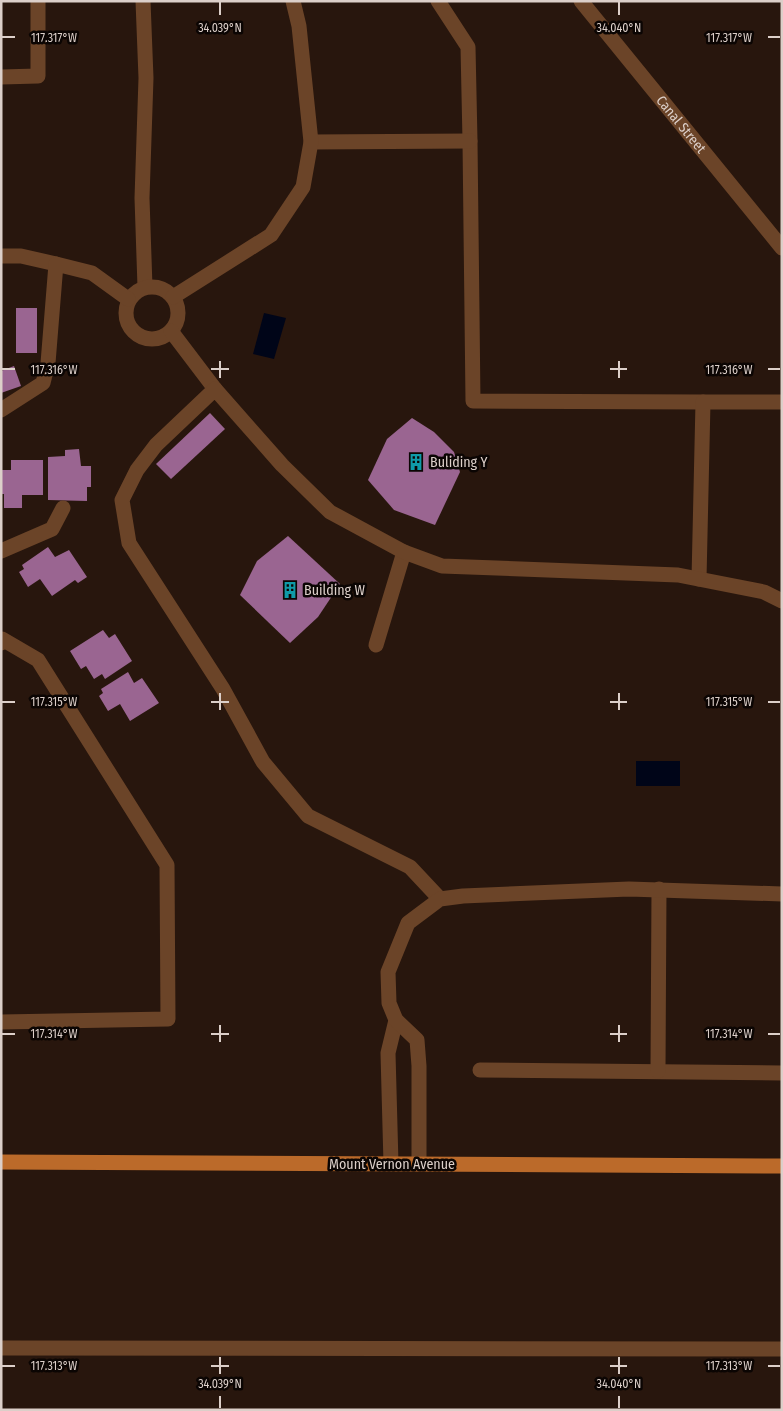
<svg xmlns="http://www.w3.org/2000/svg" width="783" height="1411" font-family="'Fira Sans Condensed',sans-serif">
<style>
.water{fill:#000518}
.building{fill:#9a6591}
.lines{fill:none;stroke-linecap:round;stroke-linejoin:round}
.minor{stroke:#6b4428;stroke-width:15}
.major{stroke:#bb6a2a;stroke-width:15}
.ticks{fill:none;stroke:#dccfc9;stroke-width:2}
.labels{text-anchor:middle;stroke-width:5;stroke-linejoin:round;paint-order:stroke}
.street-label{font-size:14px;fill:#dccfc9;stroke:#0b0503}
.poi-label{font-size:14px;fill:#dccfc9;stroke:#0b0503;text-anchor:start}
.ticks-label{font-size:12px;text-anchor:middle;fill:#dccfc9;stroke:#0b0503;stroke-width:5;stroke-linejoin:round;paint-order:stroke}
</style>
<rect width="100%" height="100%" fill="#28160d"/>
<g class="water">
<path d="M264,313L286,318L274,359L253,354Z"/>
<rect x="636" y="761" width="44" height="25"/>
</g>
<g class="building">
<rect x="16" y="308" width="21" height="45"/>
<path d="M14,366L21,386L1,393V371Z"/>
<path d="M210,413L225,429L171,479L156,464Z"/>
<path d="M412,418L434,432L454,452L460,472L435,525L394,510L368,480L387,439Z"/>
<path d="M79,449L81,466H91V487H87V501L48,500V457L65,456V450Z"/>
<path d="M11,460H43V495H22V508H4V494H1V470H11Z"/>
<path d="M288,536L340,584L318,617L290,643L240,595L257,561Z"/>
<path d="M48,547L55,557L69,550L87,577L78,583L75,580L52,596L40,579L28,587L19,572L24,569L22,565Z"/>
<path d="M103,630L109,638L115,634L132,661L105,679L102,674L94,679L86,666L81,669L70,651Z"/>
<path d="M128,672L134,683L142,678L159,703L130,721L120,704L108,711L99,696L103,693L101,689Z"/>
</g>
<g class="lines">
<g class="minor">
<path d="M143,1L146,78L142,198L145,287"/>
<path d="M438,1L468,47L470,141L473,401L703,402"/>
<path id="s1" d="M581,1L782,248"/>
<path d="M1,77L38,76V1"/>
<path d="M311,142L470,141"/>
<path d="M1,256H21L56,264"/>
<circle cx="152" cy="313" r="26"/>
<path d="M173,297L271,235L303,187L311,142L299,26L293,1"/>
<path d="M171,331L215,389"/>
<path d="M1,410L43,383L48,363L56,264L92,273L128,299"/>
<path d="M1,551L52,529L63,508"/>
<path d="M699,579L703,402H782"/>
<path d="M1,643L2,639L38,660L167,865L168,1019L1,1022"/>
<path d="M376,645L404,552"/>
<path d="M440,899L410,867L308,816L263,762L223,689L129,543L122,500L137,470L156,445L215,389L282,465L330,512L404,552L442,566L678,575L764,592L782,601"/>
<path d="M480,1070L782,1073"/>
<path d="M658,1071L659,889"/>
<path d="M391,1164L388,1053L396,1020"/>
<path d="M419,1164V1066L417,1040L396,1020L389,1003L388,972L408,923L440,899L463,896L629,889L782,894"/>
<path d="M1,1348L782,1349"/>
</g>
<path class="major" d="M1,1162L782,1166"/>
</g>
<path class="ticks" d="M220,2V15M619,2V15M2,37H15M768,37H780M220,361V378M619,361V378M2,369H15M211,369H229M610,369H627M768,369H780M220,693V710M619,693V710M2,702H15M211,702H229M610,702H627M768,702H780M220,1025V1042M619,1025V1042M2,1034H15M211,1034H229M610,1034H627M768,1034H780M220,1357V1374M619,1357V1374M2,1366H15M211,1366H229M610,1366H627M768,1366H780M220,1396V1408M619,1396V1408"/>
<defs>
<g id="building-bare" transform="scale(1.35)"><path d="M-4-6H4V6H1V3H-1V6H-4ZM-2.5-4.3h1.7v1.8h-1.7ZM.8-4.3h1.7v1.8H.8ZM-2.5-1h1.7V.8h-1.7ZM.8-1h1.7V.8H.8Z" fill="#0f9aa8" stroke="#0b0503" stroke-width="2.5" paint-order="stroke"/></g>
</defs>
<g fill-rule="evenodd">
<use href="#building-bare" x="416" y="462"/>
<use href="#building-bare" x="290" y="590"/>
</g>
<g class="labels">
<g class="street-label">
<text dy="5" stroke="none"><textPath href="#s1" startOffset="159">Canal Street</textPath></text>
<text x="392" y="1169">Mount Vernon Avenue</text>
</g>
<g class="poi-label">
<text x="430" y="467">Buliding Y</text>
<text x="304" y="595">Building W</text>
</g>
</g>
<g class="ticks-label">
<text x="220" y="32">34.039°N</text>
<text x="619" y="32">34.040°N</text>
<text x="54" y="42">117.317°W</text>
<text x="729" y="42">117.317°W</text>
<text x="729" y="374">117.316°W</text>
<text x="54" y="374">117.316°W</text>
<text x="54" y="706">117.315°W</text>
<text x="729" y="706">117.315°W</text>
<text x="729" y="1038">117.314°W</text>
<text x="54" y="1038">117.314°W</text>
<text x="54" y="1370">117.313°W</text>
<text x="729" y="1370">117.313°W</text>
<text x="220" y="1388">34.039°N</text>
<text x="619" y="1388">34.040°N</text>
</g>
<rect width="783" height="1411" fill="none" stroke="#dccfc9" stroke-width="5"/>
</svg>
